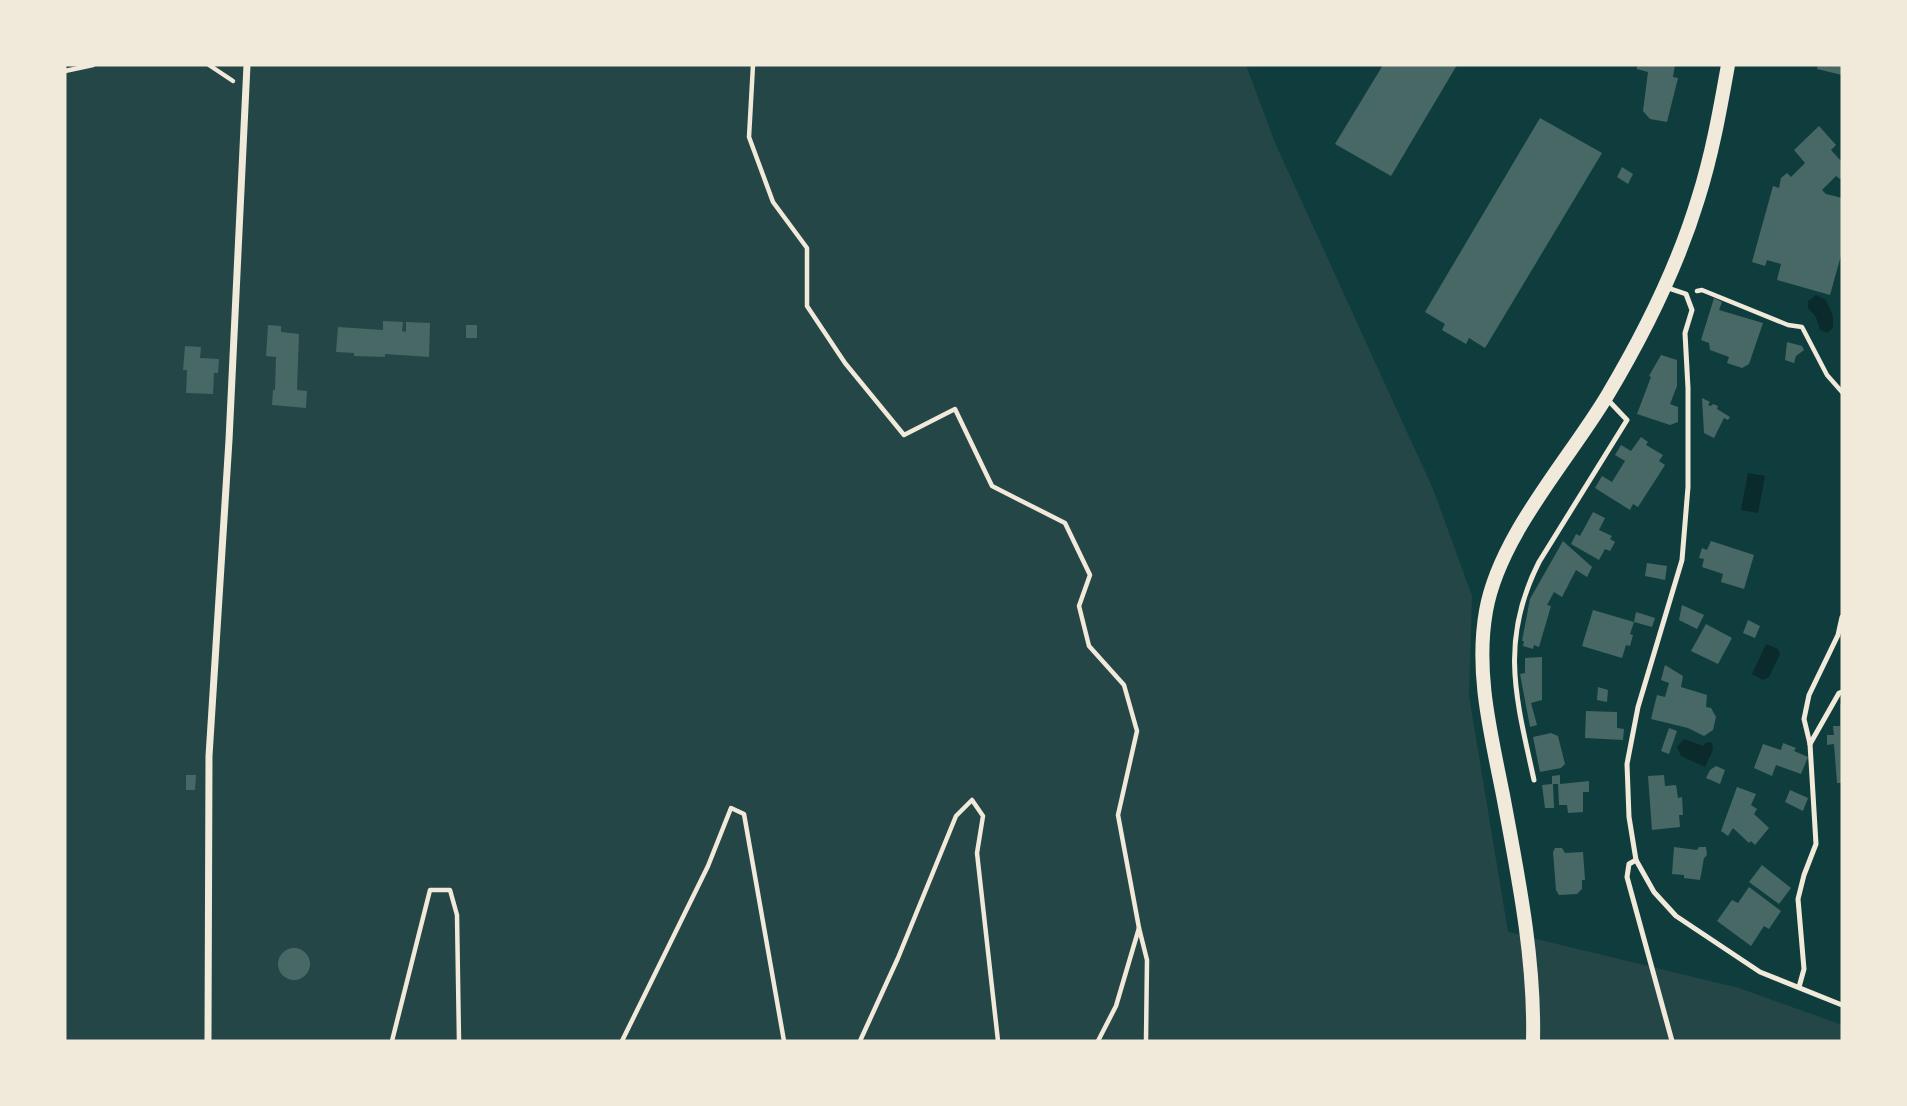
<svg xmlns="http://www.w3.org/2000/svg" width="1907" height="1106" font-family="'Libre Baskerville',serif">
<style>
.green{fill:#244646}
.water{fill:#0a2a2b}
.building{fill:#486865}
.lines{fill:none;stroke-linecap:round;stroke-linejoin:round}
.path{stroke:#f1e9da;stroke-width:4.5}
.service{stroke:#f1e9da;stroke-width:5}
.minor{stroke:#f1e9da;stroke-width:7}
.secondary{stroke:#f1e9da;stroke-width:14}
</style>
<rect width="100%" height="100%" fill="#0f3d3e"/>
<path class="green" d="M65,65H1246L1275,143L1433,489L1472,596L1469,696L1508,932L1739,988L1842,1025V1041H65Z"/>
<g class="water">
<path d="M1816,295L1826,300L1833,316V328L1827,333L1820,330L1816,317L1808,308V301Z"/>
<path d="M1748,473L1765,476L1758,513L1741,510Z"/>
<path d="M1766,644L1778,649L1780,654L1769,677L1763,680L1752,674Z"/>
<path d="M1684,739L1703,746L1707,742L1712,743L1713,750L1705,767L1681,756L1677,747Z"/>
</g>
<g class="building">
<path d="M1383,65H1457L1391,176L1335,144Z"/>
<path d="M1637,65H1675L1673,77L1678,78L1667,122L1650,119L1643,111L1648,72L1637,69Z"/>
<path d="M1818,65H1842V75L1817,69Z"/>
<path d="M1540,118L1602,153L1485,348L1469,338L1466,344L1442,330L1445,324L1425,312Z"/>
<path d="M1819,126L1836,145L1831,150L1842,162V177L1840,179L1836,176L1822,190L1826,194L1842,198V252L1830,295L1777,280L1781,264L1767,260L1765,266L1752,262L1773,186L1779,188L1781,178L1787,173L1791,177L1805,163L1794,150Z"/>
<path d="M1622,167L1633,174L1628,184L1617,177Z"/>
<path d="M1714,298L1722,302L1719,310L1763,323L1749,364L1742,368L1727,363L1729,357L1710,350L1709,343L1701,340Z"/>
<path d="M383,321L403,322L402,331L406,332V322L430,323L429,357L385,354V357L354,356V353L336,352L338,327L383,330Z"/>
<path d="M268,325L281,326V332L299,334L297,390L307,391L306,408L272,405L273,390H275L276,357L266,356Z"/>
<rect x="466" y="325" width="11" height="13"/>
<path d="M1787,342L1802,346L1804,350L1796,356L1794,363L1785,360Z"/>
<path d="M185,346L201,347L200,358L219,359L218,373H214L213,394L186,393L187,370H183Z"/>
<path d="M1661,355L1677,360V386L1670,404L1678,407V422L1670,425L1637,414L1651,377L1649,376Z"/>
<path d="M1702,398L1710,402L1708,405L1711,406L1713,404L1718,406L1717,409L1730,417L1728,420L1724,418L1714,438L1704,433Z"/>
<path d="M1641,437L1648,442L1646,445L1663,455L1659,461L1665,465L1638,507L1633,504L1630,510L1595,488L1602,476L1612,482L1625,461L1615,455L1621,445L1631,451Z"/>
<path d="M1593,512L1605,518L1599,530L1612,536L1610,539L1615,542L1610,551L1605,549L1599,560L1571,544L1576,534L1580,536Z"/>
<path d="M1563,541L1592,567L1587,577L1576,570L1562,597L1554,592L1547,605L1551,606L1539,647L1534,645L1533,649L1523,646L1524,641H1522L1530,599Z"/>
<path d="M1711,541L1754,555L1744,589L1721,582L1723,574L1702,567L1704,559L1699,558L1702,548L1707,550Z"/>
<path d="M1647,563L1667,566L1665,580L1645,576Z"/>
<path d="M1682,605L1704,615L1697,629L1679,620Z"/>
<path d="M1593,610L1634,622L1630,634L1633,635L1630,646L1626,645L1622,658L1582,646Z"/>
<path d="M1636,612L1655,618L1652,627L1634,622Z"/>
<path d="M1748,620L1760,626L1755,638L1743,633Z"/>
<path d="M1706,624L1732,638L1718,664L1691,651Z"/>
<path d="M1542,657V700L1531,703L1537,725L1530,727L1520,674L1525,673V658Z"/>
<path d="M1665,665L1683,676L1681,687L1707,695L1706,707L1711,708L1716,717L1713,730L1704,736L1688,728L1651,719L1657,695L1665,697L1669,683L1661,680Z"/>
<path d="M1598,687L1608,690L1607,702L1597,700Z"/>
<path d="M1840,704H1842V783H1837L1834,744L1827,745V735H1834L1833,726H1840Z"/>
<path d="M1586,711L1617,712V728L1624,729L1623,740L1585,738Z"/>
<path d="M1669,728L1677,731L1669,754L1661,751Z"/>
<path d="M1551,733L1558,736L1565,764L1561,768L1540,772L1533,737Z"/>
<path d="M1783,743L1796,748L1794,751L1808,757L1801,774L1776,765L1772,776L1754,768L1763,744L1781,750Z"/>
<path d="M1716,766L1725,770L1720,784L1706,778L1710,770Z"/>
<path d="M186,775H196L195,790H186Z"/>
<path d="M1560,775V784L1589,781V792H1583V812L1568,813L1567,805H1559L1558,784H1553L1554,808H1545L1542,785L1552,784V776Z"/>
<path d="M1664,775L1665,786L1676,785L1678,798L1682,797L1683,815H1679L1680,827L1652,830L1648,776Z"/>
<path d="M1737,787L1756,794L1751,805L1757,809L1754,814L1769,828L1755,845L1751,841L1749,843L1733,828L1728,836L1721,831Z"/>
<path d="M1790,790L1808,798L1803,811L1785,802Z"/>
<path d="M1674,847L1697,850L1699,847H1706L1707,855L1704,858L1700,880L1684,878V875L1672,874Z"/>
<path d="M1555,848H1562L1565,853L1583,852L1585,880H1582V889L1577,894L1559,895L1556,890L1553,852Z"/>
<path d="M1762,865L1791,888L1779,904L1749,882Z"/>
<path d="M1749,887L1781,911L1769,929L1764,926L1751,946L1717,921L1732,900L1738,903Z"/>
<circle cx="294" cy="964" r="16"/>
</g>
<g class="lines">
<g class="path">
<path d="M209,65L233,81"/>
<path d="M753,65L749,137L773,202L807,248V306L845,363L904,435L955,409L992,486L1065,523L1090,575L1079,606L1089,646L1124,685L1137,731L1118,815L1139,928"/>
<path d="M65,71L93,65"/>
<path d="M1697,291L1702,290L1788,325L1802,327L1827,375L1842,392"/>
<path d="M392,1041L430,890H450L457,915L459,1041"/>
<path d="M622,1041L708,866L731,808L744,814L784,1041"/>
<path d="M860,1041L898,958L956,816L972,800L983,816L977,853L998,1041"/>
<path d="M1098,1041L1116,1006L1139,928L1147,960L1146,1041"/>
</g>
<g class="service">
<path d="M1665,287L1686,294L1692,310L1685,333L1688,388V487L1682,560L1638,707L1627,764L1629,817L1636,860L1654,892L1676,916L1760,972L1842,1005"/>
<path d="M1810,744L1839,693L1842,692"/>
<path d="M1534,780C1516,698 1499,641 1539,562L1627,420L1608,400"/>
<path d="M1636,860L1629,864L1627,877L1672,1041"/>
<path d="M1799,987L1804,969L1798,899L1804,875L1816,844L1810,744L1804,719L1809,695L1838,635L1842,617"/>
</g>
<path class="minor" d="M208,1041L209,756L229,440L247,65"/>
<path class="secondary" d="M1533,1041C1535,958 1518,876 1503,795C1491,734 1475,673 1486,611C1499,536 1568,461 1607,396C1644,334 1677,268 1698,199C1712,155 1720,110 1728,65"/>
</g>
<rect width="1907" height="1106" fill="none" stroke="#f1e9da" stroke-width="133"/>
</svg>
